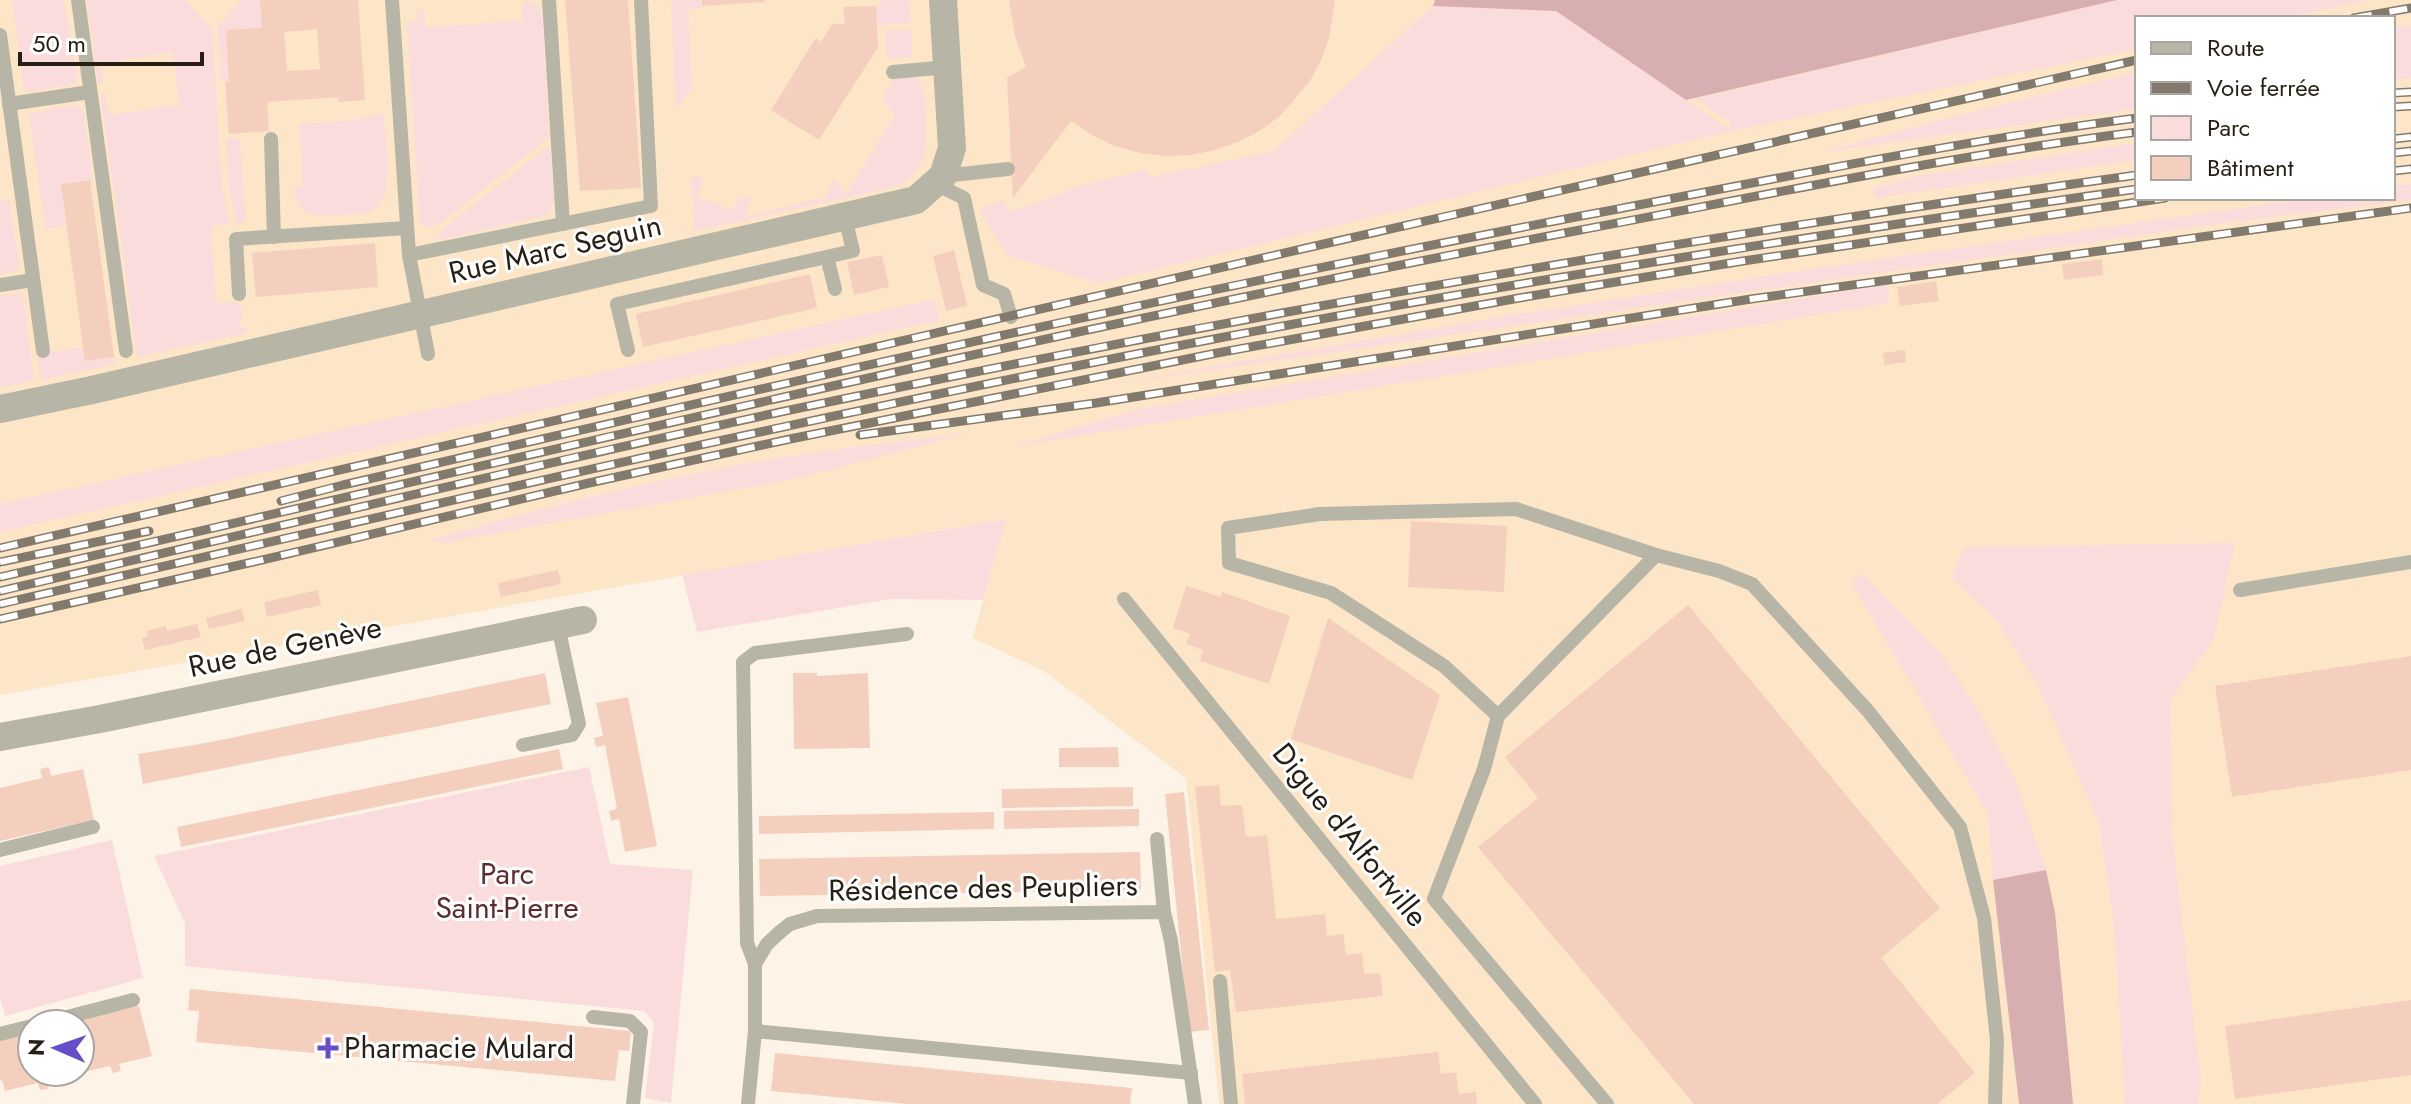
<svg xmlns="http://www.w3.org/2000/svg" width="2411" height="1104" font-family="Jost,sans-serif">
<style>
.built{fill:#fce6c7;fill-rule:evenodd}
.green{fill:#fbdcdc}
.forest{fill:#d8afb0}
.building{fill:#f5cfbd;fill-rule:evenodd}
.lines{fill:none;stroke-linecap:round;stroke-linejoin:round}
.service{stroke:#b7b6a6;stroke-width:14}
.minor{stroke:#b7b6a6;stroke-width:28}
.rail-casing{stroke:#827a6d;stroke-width:9}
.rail{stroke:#fff;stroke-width:6;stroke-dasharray:18;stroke-linecap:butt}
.poi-dot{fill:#654fc8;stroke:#fff;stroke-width:3}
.labels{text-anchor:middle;stroke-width:6;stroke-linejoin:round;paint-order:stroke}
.street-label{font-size:30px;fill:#271f13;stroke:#fff}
.park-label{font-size:30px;fill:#602b2f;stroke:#fff}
.poi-label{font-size:30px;fill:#271f13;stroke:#fff;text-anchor:start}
</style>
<rect width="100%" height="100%" fill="#fdf4e7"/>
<path class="built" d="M0,0H2411V1104H1219L1186,778L1044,671L973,638L1005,519L0,695V532L64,517L0,527ZM2137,18H2393V198H2137Z"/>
<g class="green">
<path d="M12,0H64L77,79L74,84L30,92L24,87Z"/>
<path d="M87,0H185L212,29L222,189L230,224L211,226L216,303L240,302L242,315L239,325L246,329V333L137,357L101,95L106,94L110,115L180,105L172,52L101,64L103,84H98Z"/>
<path d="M242,0H260L262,28L229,81L221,82L218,26Z"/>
<path d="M671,0H702L701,8L688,10L692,88L676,109Z"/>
<path d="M881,0H909L911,23L877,25L876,6L881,5Z"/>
<path d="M2117,0H2370L2284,18H2137V49L1731,131L1099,283L1008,256L979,210L1004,200L1010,212L1029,206L1080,186L1146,170L1151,177L1274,151L1433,6L1556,11L1730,130V122L1695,99Z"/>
<path d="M522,2C532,1 538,5 542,15L549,137L442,222C435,227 427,229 420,224L407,23L417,21L416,11L424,8L425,27L523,21Z"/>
<path d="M2411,25V78L2393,80V28Z"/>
<path d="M911,29L912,57L887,59L885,31Z"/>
<path d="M2137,72V109L1821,152L1960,115Z"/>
<path d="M915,76C926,91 924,100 926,119C928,149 926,175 894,187L695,231L691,178L698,176L704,179L697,197L733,210L741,197H751L745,217L827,197L834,178L846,195L894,116L883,98L893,78Z"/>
<path d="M72,105L78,106L84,112L92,179L61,184L66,225L45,229L29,114Z"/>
<path d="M383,113C385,138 399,200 369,212C362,215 352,214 345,215C326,216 313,218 298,206L293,189L303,187L299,124L354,120Z"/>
<path d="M228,138H240L246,222L236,223L229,187L226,140Z"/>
<path d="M2137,143V160L1874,198V188L1918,176Z"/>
<path d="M550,145L554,201L548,215L441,240L437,239L443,229Z"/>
<path d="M2411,184V200L2231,222L1087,388L1512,315L1838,265L2311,198H2393V186Z"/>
<path d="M9,200L20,269L0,275V201Z"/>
<path d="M1888,284L1889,303L1011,447L1139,409Z"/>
<path d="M18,293L23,296L34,380L0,388V296Z"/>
<path d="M935,299L940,320L0,532V504Z"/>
<path d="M83,347L86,360L114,357L117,364L41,380L37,355Z"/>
<path d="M969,433L800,478L442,543L430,540C553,505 678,473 805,454C859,446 914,440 969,433Z"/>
<path d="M1006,519L983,600L891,599L697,632L682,575Z"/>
<path d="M2235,543L2214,638L2171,700L2172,835L2201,1080L2198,1104H2125L2114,927L2099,823L2038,685L1996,619L1951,578L1965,547Z"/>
<path d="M1861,573L1943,656L1978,710L2014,777L2046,870L1993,880L1988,814L1852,583Z"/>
<path d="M589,767L610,864L693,870L671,1103L645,1098L654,1023L644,1011L185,966V923L154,856Z"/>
<path d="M112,840L143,978L5,1016L0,996V866Z"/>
</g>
<g class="forest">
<path d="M1435,0H2117L1686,100L1556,11L1433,6Z"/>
<path d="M2046,870L2055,913L2073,1104H2019L1993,880Z"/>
</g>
<g class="building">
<path d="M260,0H358L365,100L339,102L338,97L267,102L269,131L229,134L225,82L229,81L226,30L262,28ZM317,29L320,69L287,71L284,32Z"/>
<path d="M565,0H628L641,188L580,191Z"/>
<path d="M702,0H765V2L702,6Z"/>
<path d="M1009,0H1335L1329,38L1321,60L1310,81L1280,116L1261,130L1240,141L1216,150L1191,155L1165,156L1140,153L1115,146L1092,135L1071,121L1013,198L1007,78L1026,67L1015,36Z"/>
<path d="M876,6L878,47L819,140L771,110L816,38L821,42L832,24H845L843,7Z"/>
<path d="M90,180L114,357L85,361L61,184Z"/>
<path d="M375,243L378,287L256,297L252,253Z"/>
<path d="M954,250L967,306L946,311L933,256Z"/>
<path d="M882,255L889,287L854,295L847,262Z"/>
<path d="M2102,259L2103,275L2064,280L2062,264Z"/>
<path d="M810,274L817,308L643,347L636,314Z"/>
<path d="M1936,281L1939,301L1900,306L1897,287Z"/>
<path d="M1905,350L1906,362L1884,365L1883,353Z"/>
<path d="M1411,521L1507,526L1504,592L1408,587Z"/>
<path d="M558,570L561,584L501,597L498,583Z"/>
<path d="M1186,586L1221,597L1222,592L1290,616L1269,684L1200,661L1203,650L1186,644L1190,634L1173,628Z"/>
<path d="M318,590L321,605L267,617L264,602Z"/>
<path d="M1688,605L1940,908L1881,958L1975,1073L1937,1104H1694L1478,847L1538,798L1505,757Z"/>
<path d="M242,609L245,621L209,629L206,618Z"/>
<path d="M1328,618L1440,695L1412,780L1291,739Z"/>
<path d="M197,624L201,637L145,650L142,638L148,636L147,631L166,626L167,631Z"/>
<path d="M2411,656V770L2232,797L2215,686Z"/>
<path d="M545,673L551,704L143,784L138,754L206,743Z"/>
<path d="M793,673H817V676L868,673L870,748L794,749Z"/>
<path d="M628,697L657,846L625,852L619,819L611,821L609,811L617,809L605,745L596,747L594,738L603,736L596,703Z"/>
<path d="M1118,747L1119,767H1059V748Z"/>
<path d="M559,749L563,769L181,847L177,827Z"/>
<path d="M49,767L51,776L83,769L94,820L0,841V788L42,778L40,769Z"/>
<path d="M1219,785L1221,806L1242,805L1246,837L1267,835L1276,919L1325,914L1327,936L1343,934L1346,955L1362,953L1364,974L1380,973L1383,996L1236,1012L1230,970L1215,972L1195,787Z"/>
<path d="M1133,787V806L1002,808V789Z"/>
<path d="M1184,792L1209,1030L1189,1032L1165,794Z"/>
<path d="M1139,809V826L1004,829V811Z"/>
<path d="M994,812V829L759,834V816Z"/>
<path d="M1140,852L1141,890L760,896L759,859Z"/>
<path d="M190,989L631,1031L629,1051L619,1050L615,1081L196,1042L199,1011L188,1010Z"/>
<path d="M2411,1000V1075L2235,1099L2225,1026Z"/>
<path d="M139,1006L152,1056L119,1064L121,1071L113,1073L110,1066L80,1073V1024L67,1023Z"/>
<path d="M25,1032L30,1052L32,1051V1072L79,1073L46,1081L49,1089L40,1090L38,1083L5,1091L2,1080L0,1081V1038Z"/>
<path d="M1438,1052L1441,1074L1456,1072L1459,1094L1476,1092L1477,1104H1245L1242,1074Z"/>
<path d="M775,1053L1132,1088L1130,1104H908L771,1091Z"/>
</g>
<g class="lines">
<g class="service">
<path d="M78,0L126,351"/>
<path d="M392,0L409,255L428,354"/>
<path d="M549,0L563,224"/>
<path d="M0,35L43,351"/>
<path d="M893,72L948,67"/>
<path d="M9,104L90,92"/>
<path d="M271,139L274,237"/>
<path d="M943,176L1008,169"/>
<path d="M935,184L964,198L983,285L1004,294L1011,317"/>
<path d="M409,255L651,206L641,0"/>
<path d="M827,257L835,289"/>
<path d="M0,285L33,280"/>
<path d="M239,294L236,239L407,228"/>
<path d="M628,350L617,304L853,251L845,217"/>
<path d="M2240,590L2411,562"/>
<path d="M1124,599L1535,1104"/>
<path d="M1498,716L1444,666L1331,593L1229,563L1228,528L1320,514L1516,509L1656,555"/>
<path d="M523,745L572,735L579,724L558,626"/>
<path d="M1157,839L1164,912"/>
<path d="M0,850L93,827"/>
<path d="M755,964L747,943L743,662L755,653L907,634"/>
<path d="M1220,981L1231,1104"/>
<path d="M593,1017L630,1021L641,1032L633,1104"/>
<path d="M40,1024L133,1000"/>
<path d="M755,1031L1191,1073"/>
<path d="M0,1034L32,1026"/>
<path d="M748,1104L755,1031V964L767,944L780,932L790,924L817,916L1164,912L1171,941L1195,1104"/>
<path d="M1607,1104L1434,899L1484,769L1498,716L1656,555L1719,571L1752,584L1868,711L1960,827L1984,918L1997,1040L1995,1104"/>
</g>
<g class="minor">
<path d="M0,409L92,390L916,200L943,176L952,148L943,0"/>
<path d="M0,737L100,719L583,620"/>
</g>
<g class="rail-casing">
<g id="rail">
<path d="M2354,18L2411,8"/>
<path d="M2393,93L2411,92"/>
<path d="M2393,107L2411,106"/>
<path d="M2393,139L2411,137"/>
<path d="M2393,153L2411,151"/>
<path d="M2393,171L2411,169"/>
<path d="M860,435L1096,403L1751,299L2411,208"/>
<path d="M281,501L343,485C762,388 1180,292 1602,212C1780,178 1958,141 2137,118"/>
<path d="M0,548L1315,246L2137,60"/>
<path d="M0,562L149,531"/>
<path d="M0,577C524,457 1047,331 1575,231C1762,196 1948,156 2137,132"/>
<path d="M0,591C263,531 525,466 790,410C1236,316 1685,238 2137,175"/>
<path d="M0,604C405,511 810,416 1219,338C1524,280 1830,233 2137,189"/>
<path d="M0,619L253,562L589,483L790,439L1217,353L1519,298L1743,261L2165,198"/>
</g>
</g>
<use href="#rail" class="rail"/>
</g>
<path class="poi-dot" d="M324 1036h8v8h8v8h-8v8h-8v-8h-8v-8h8z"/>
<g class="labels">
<g class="street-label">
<text transform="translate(555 249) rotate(-13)" y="10">Rue Marc Seguin</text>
<text transform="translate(285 647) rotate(-12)" y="10">Rue de Genève</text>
<text transform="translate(1350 835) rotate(51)" y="10">Digue d'Alfortville</text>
<text transform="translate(983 888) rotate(-1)" y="10">Résidence des Peupliers</text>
</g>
<g class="park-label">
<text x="507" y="884">Parc<tspan x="507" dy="34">Saint-Pierre</tspan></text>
</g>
<g class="poi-label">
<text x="344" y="1058">Pharmacie Mulard</text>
</g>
</g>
<rect x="2135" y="16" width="260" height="184" fill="#ffffff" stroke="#a9a5a1" stroke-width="2"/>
<rect x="2151" y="42" width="40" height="12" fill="#b7b6a6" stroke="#a9a5a1" stroke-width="2"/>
<text x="2207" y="56" font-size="24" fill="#271f13">Route</text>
<rect x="2151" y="82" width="40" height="12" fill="#827a6d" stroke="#a9a5a1" stroke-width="2"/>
<text x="2207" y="96" font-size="24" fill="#271f13">Voie ferrée</text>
<rect x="2151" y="116" width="40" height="24" fill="#fbdcdc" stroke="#a9a5a1" stroke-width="2"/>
<text x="2207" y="136" font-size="24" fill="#271f13">Parc</text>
<rect x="2151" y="156" width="40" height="24" fill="#f5cfbd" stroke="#a9a5a1" stroke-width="2"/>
<text x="2207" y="176" font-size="24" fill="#271f13">Bâtiment</text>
<g transform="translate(56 1048) rotate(272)"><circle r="38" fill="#ffffff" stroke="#a9a5a1" stroke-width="2"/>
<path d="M0-6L14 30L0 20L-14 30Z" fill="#654fc8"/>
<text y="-12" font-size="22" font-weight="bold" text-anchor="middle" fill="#271f13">N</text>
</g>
<path d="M20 52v12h182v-12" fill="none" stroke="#271f13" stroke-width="4"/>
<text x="32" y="52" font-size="24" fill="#271f13" stroke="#ffffff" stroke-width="6" paint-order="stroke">50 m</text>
</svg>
